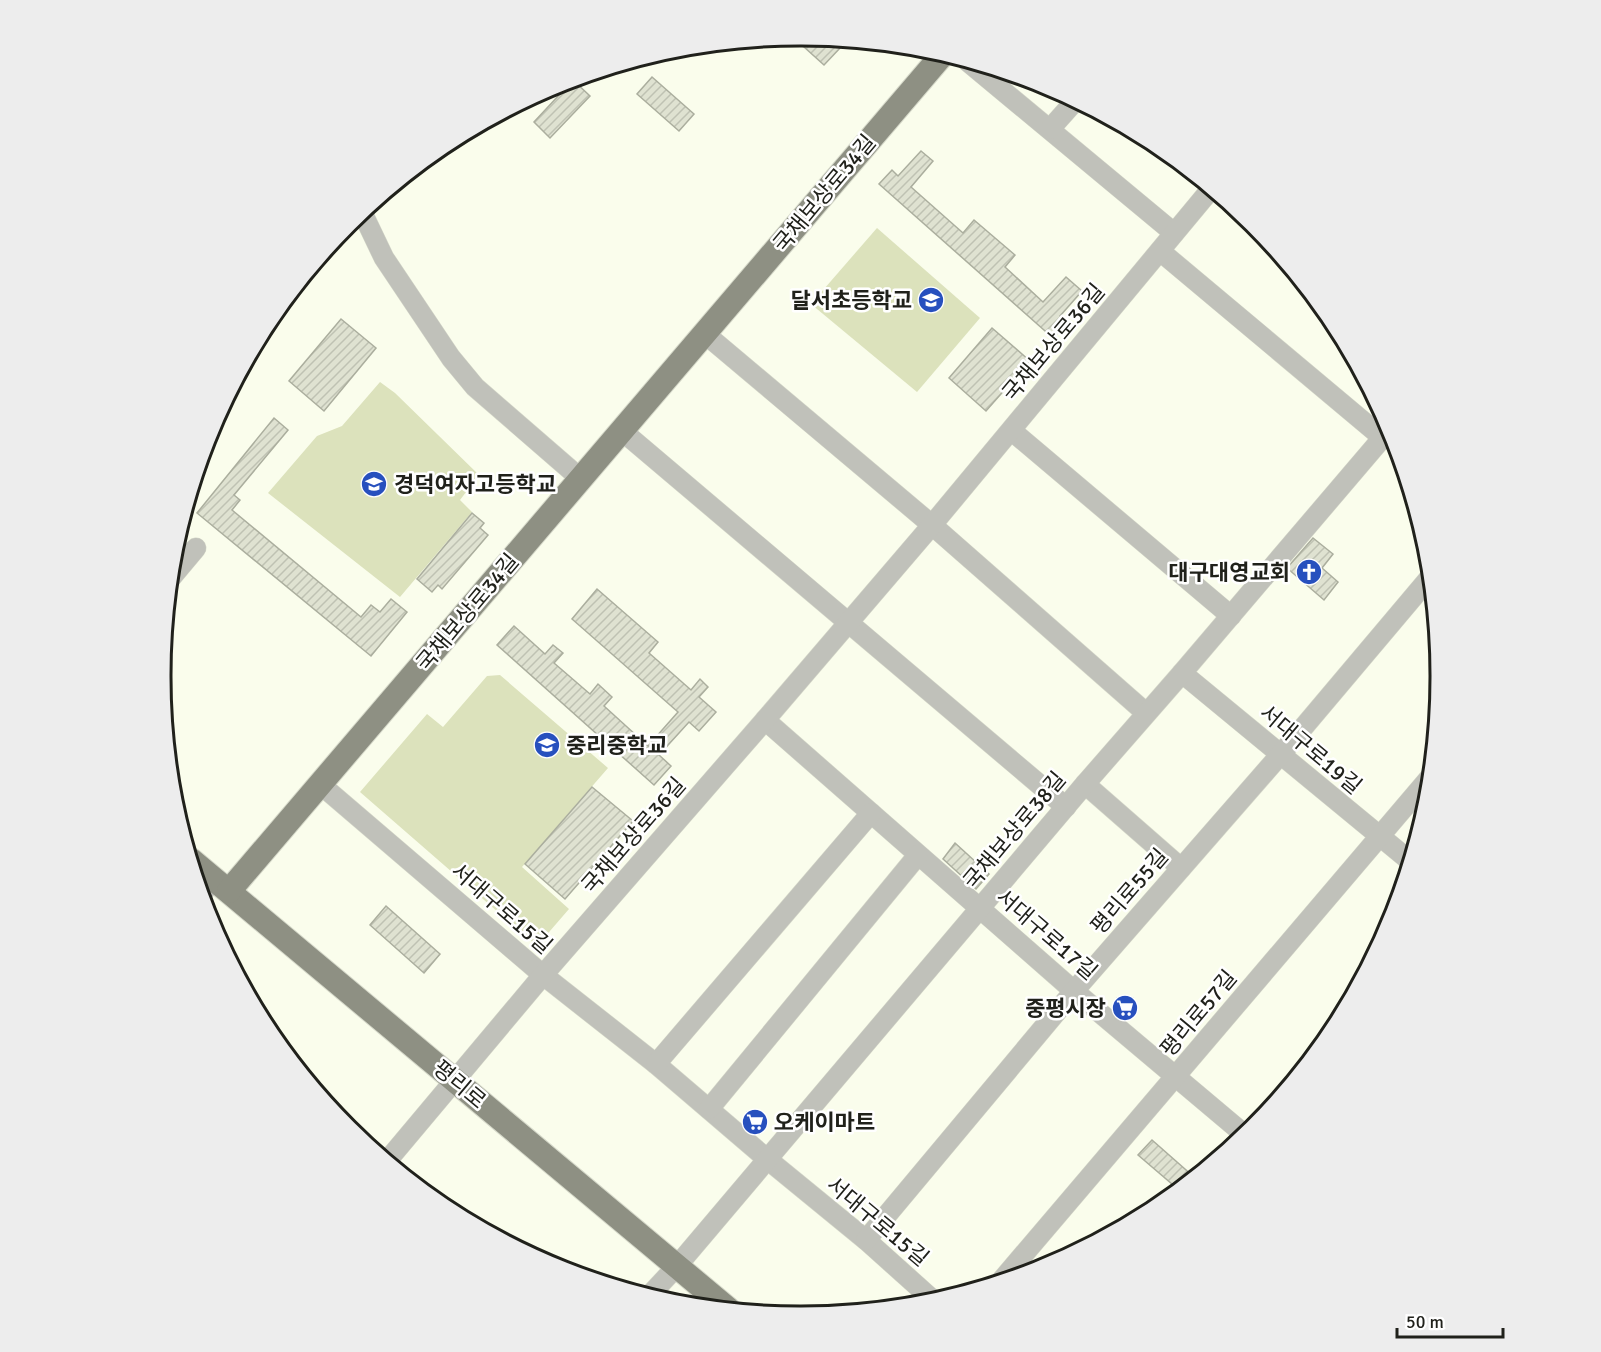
<svg xmlns="http://www.w3.org/2000/svg" width="1601" height="1352" font-family="Signika,'Noto Sans KR',sans-serif">
<style>
.green{fill:#dce2bc}
.building{fill:url(#building-hatch);stroke:#abae9e;stroke-width:1.5}
.lines{fill:none;stroke-linecap:round;stroke-linejoin:round}
.minor-casing{stroke:#d7dacb;stroke-width:21}
.major-casing{stroke:#d7dacb;stroke-width:26}
.minor{stroke:#c0c1ba;stroke-width:20}
.major{stroke:#8e9083;stroke-width:24}
.labels{text-anchor:middle;stroke-width:5;stroke-linejoin:round;paint-order:stroke}
.street-label{font-size:22px;fill:#20211b;stroke:#fff}
.poi-label{font-size:22px;font-weight:bold;fill:#20211b;stroke:#fff;text-anchor:end}
.rim{fill:none;stroke:#20211b;stroke-width:3}
</style>
<defs>
<pattern id="building-hatch" width="6" height="6" patternUnits="userSpaceOnUse" patternTransform="scale(1.5)"><rect width="6" height="6" fill="#dfe2d1"/><path d="M-1 1l2-2M0 6l6-6M5 7l2-2" fill="none" stroke="#bfc2b3"/></pattern>
</defs>
<rect width="100%" height="100%" fill="#fafdec"/>
<g class="green">
<path d="M877,228L980,318L917,392L811,304Z"/>
<path d="M380,382L395,393L479,475L460,500L472,512L400,597L268,493L317,436L342,426Z"/>
<path d="M500,675L608,768L522,867L569,909L537,946L360,792L427,714L443,727L487,676Z"/>
</g>
<g class="building">
<path d="M801,36L830,39L840,48L824,65L793,37Z"/>
<path d="M652,77L694,114L679,131L637,94Z"/>
<path d="M573,80L590,96L550,138L534,122Z"/>
<path d="M921,151L933,161L911,187L963,233L974,220L1015,255L1005,267L1043,302L1066,277L1082,291L1060,316L1067,323L1053,338L879,184L892,170L898,176Z"/>
<path d="M341,319L376,348L324,411L289,381Z"/>
<path d="M992,328L1030,361L986,411L949,378Z"/>
<path d="M274,418L288,430L234,495L240,500L232,510L361,617L371,605L380,612L391,599L407,612L371,656L197,513Z"/>
<path d="M472,513L484,523L480,528L488,535L442,589L438,585L432,592L417,579Z"/>
<path d="M1313,538L1333,554L1322,568L1338,582L1324,600L1287,568Z"/>
<path d="M597,589L658,642L649,653L691,690L700,679L708,687L699,697L716,712L699,731L689,722L659,755L671,766L654,785L497,645L514,626L545,654L553,645L563,653L554,663L590,694L598,684L612,697L604,706L648,746L678,712L572,619Z"/>
<path d="M592,787L633,821L565,899L525,864Z"/>
<path d="M955,843L989,874L976,889L943,859Z"/>
<path d="M386,906L440,954L424,973L370,925Z"/>
<path d="M1152,1140L1194,1177L1179,1190L1138,1155Z"/>
</g>
<g class="lines">
<g class="minor-casing">
<g id="minor">
<path d="M967,61L1174,233"/>
<path d="M1050,129L1075,101"/>
<path d="M362,212L384,258L451,358L475,387L581,479"/>
<path d="M1160,251L1383,438"/>
<path d="M704,333L932,525L1146,713"/>
<path d="M621,430L1066,807"/>
<path d="M1012,431L1231,616"/>
<path d="M170,579L196,548"/>
<path d="M1182,673L1410,861"/>
<path d="M765,720L1074,991L1245,1135"/>
<path d="M320,784L543,975L656,1064L767,1159L866,1240L934,1301"/>
<path d="M1085,784L1181,868"/>
<path d="M201,895L214,879"/>
<path d="M656,1064L871,813"/>
<path d="M709,1109L918,855"/>
<path d="M387,1161L543,975L765,720L932,525L1211,189"/>
<path d="M866,1240L1074,991L1280,755L1431,576"/>
<path d="M1001,1281L1431,776"/>
<path d="M649,1296L677,1266L1085,784L1182,673L1390,429"/>
</g>
</g>
<g class="major-casing">
<g id="major">
<path d="M191,860L728,1309"/>
<path d="M229,891L943,54"/>
</g>
</g>
<use href="#minor" class="minor"/>
<use href="#major" class="major"/>
</g>
<defs>
<g id="school-disc" transform="scale(1.35)"><circle r="9.5" fill="#2750be" stroke="#fff"/><path d="M0-5L7-2L0 1L-7-2ZM-4 1L0 2.5L4 1V4Q0 6-4 4Z" fill="#fff"/></g>
<g id="church-disc" transform="scale(1.35)"><circle r="9.5" fill="#2750be" stroke="#fff"/><path d="M-1.2-6h2.4v3.5h3.3v2.4h-3.3V6h-2.4V-.1h-3.3v-2.4h3.3Z" fill="#fff"/></g>
<g id="supermarket-disc" transform="scale(1.35)"><circle r="9.5" fill="#2750be" stroke="#fff"/><path d="M-6-5.5h2.5l.6 2H6L4.5 2H-2.5L-4.4-4H-6ZM-1.5 3.2a1.3 1.3 0 1 0 .1 0ZM3 3.2a1.3 1.3 0 1 0 .1 0Z" fill="#fff"/></g>
</defs>
<g fill-rule="evenodd">
<use href="#school-disc" x="931" y="300"/>
<use href="#school-disc" x="374" y="484"/>
<use href="#church-disc" x="1309" y="572"/>
<use href="#school-disc" x="547" y="745"/>
<use href="#supermarket-disc" x="1125" y="1008"/>
<use href="#supermarket-disc" x="755" y="1122"/>
</g>
<g class="labels">
<g class="street-label">
<text transform="translate(824 193) rotate(-50)" y="8">국채보상로34길</text>
<text transform="translate(1053 342) rotate(-50)" y="8">국채보상로36길</text>
<text transform="translate(467 612) rotate(-50)" y="8">국채보상로34길</text>
<text transform="translate(1311 749) rotate(40)" y="8">서대구로19길</text>
<text transform="translate(1014 830) rotate(-50)" y="8">국채보상로38길</text>
<text transform="translate(633 835) rotate(-49)" y="8">국채보상로36길</text>
<text transform="translate(1129 891) rotate(-49)" y="8">평리로55길</text>
<text transform="translate(502 908) rotate(41)" y="8">서대구로15길</text>
<text transform="translate(1047 934) rotate(41)" y="8">서대구로17길</text>
<text transform="translate(1198 1013) rotate(-50)" y="8">평리로57길</text>
<text transform="translate(460 1084) rotate(40)" y="8">평리로</text>
<text transform="translate(878 1221) rotate(40)" y="8">서대구로15길</text>
</g>
<g class="poi-label">
<text x="912" y="308">달서초등학교</text>
<text x="394" y="492" text-anchor="start">경덕여자고등학교</text>
<text x="1290" y="580">대구대영교회</text>
<text x="566" y="753" text-anchor="start">중리중학교</text>
<text x="1106" y="1016">중평시장</text>
<text x="774" y="1130" text-anchor="start">오케이마트</text>
</g>
</g>
<path d="M0 0H1601V1352H0ZM800 46H801A629 629 0 0 1 1430 675V677A629 629 0 0 1 801 1306H800A629 629 0 0 1 171 677V675A629 629 0 0 1 800 46Z" fill="#ededed" fill-rule="evenodd"/>
<path class="rim" d="M800 46H801A629 629 0 0 1 1430 675V677A629 629 0 0 1 801 1306H800A629 629 0 0 1 171 677V675A629 629 0 0 1 800 46Z"/>
<path d="M1397 1328v9h106v-9" fill="none" stroke="#20211b" stroke-width="3"/>
<text x="1406" y="1328" font-size="18" fill="#20211b" stroke="#ffffff" stroke-width="4.5" paint-order="stroke">50 m</text>
</svg>
